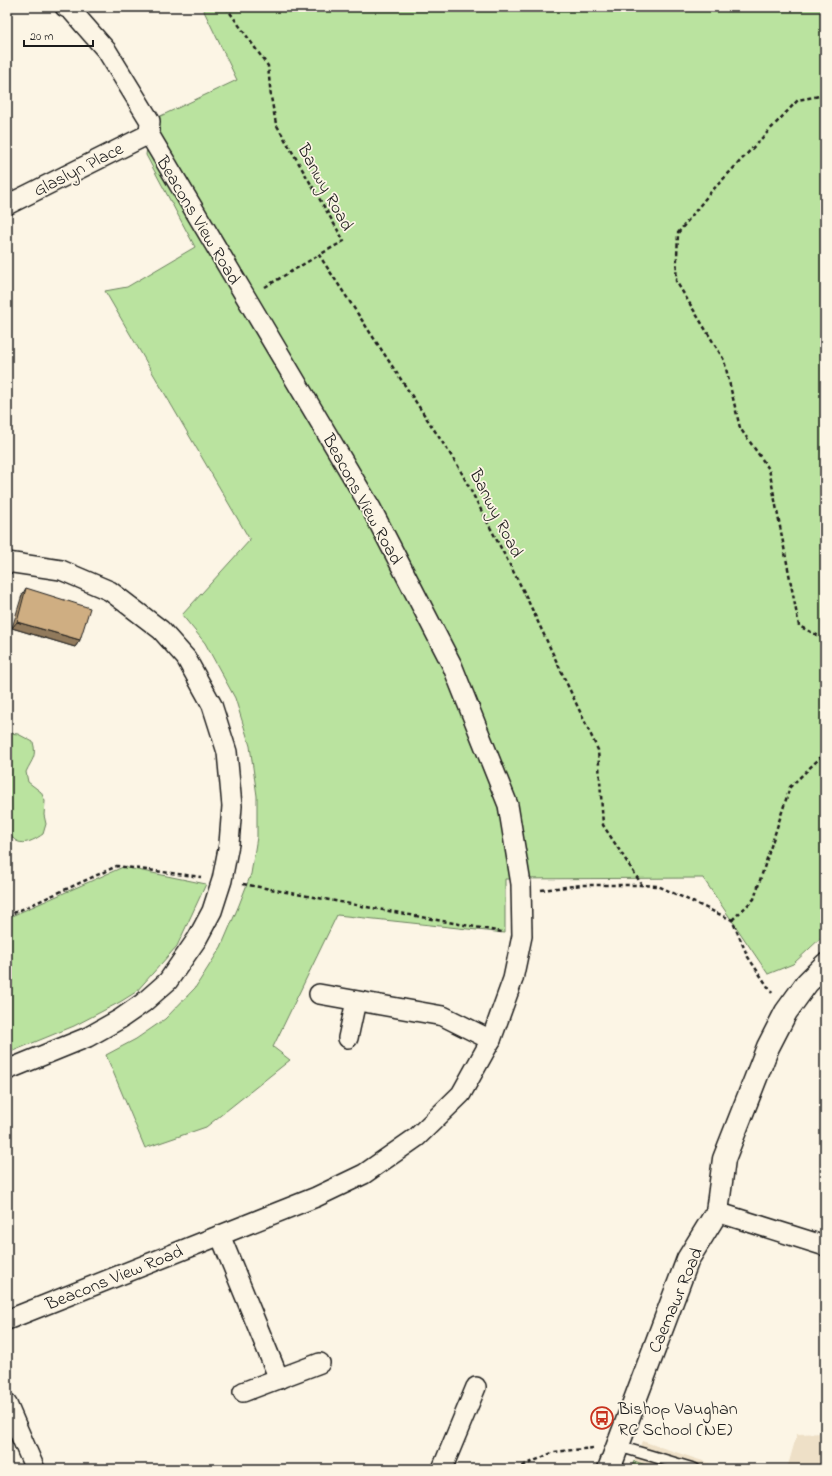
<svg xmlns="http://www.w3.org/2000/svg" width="832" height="1476" font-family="'Indie Flower',sans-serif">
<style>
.built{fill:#eee0c7}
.green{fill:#bae39f;stroke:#6b805e}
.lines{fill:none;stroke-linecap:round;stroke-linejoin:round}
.service-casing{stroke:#1c1c1c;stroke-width:13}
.minor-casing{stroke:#1c1c1c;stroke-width:22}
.tertiary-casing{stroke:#1c1c1c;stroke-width:25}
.path{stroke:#1c1c1c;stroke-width:2.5;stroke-dasharray:4 3;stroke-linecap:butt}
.service{stroke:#fcf5e5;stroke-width:10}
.minor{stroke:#fcf5e5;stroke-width:19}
.tertiary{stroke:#fcf5e5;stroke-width:22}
.wall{fill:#b29670;stroke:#1c1c1c}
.shaded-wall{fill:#917a5b;stroke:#1c1c1c}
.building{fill:#cfae82;stroke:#1c1c1c}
.labels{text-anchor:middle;stroke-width:3.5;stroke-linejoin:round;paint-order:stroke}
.street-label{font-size:18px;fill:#1c1c1c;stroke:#fcf5e5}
.poi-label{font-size:18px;fill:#1c1c1c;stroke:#fcf5e5;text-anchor:start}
</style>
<rect width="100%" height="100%" fill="#fcf5e5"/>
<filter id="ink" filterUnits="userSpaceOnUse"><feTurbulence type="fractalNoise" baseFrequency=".025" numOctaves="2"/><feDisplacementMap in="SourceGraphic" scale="8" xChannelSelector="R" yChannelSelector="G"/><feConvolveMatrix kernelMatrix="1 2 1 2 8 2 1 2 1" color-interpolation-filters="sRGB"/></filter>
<g filter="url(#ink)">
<g class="built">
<path d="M825,1433V1469H787L797,1434Z"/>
<path d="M642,1441L727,1469H631Z"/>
</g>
<g class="green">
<path d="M202,7H825V934L793,964L768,974L703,878L505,879V933L337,915L273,1047L290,1060L206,1127L145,1148L106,1055L136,1039L165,1019L195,988L221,947L239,905L251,874L257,837V796L250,746L235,698L205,643L182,615L250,540L105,291L127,287L195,247L146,155L150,121L237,80Z"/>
<path d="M7,731L9,733L18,734L33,742C37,757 32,759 26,772L28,782L41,792L45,801L44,815L46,824L43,834C29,844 14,849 8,828Z"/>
<path d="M123,867L206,884L177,946L136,992L120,1002L74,1026L13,1051L7,1038V918Z"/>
<path d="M634,1461L655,1468V1469H631Z"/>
</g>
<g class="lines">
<g class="service-casing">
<path id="service" d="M618,1446L695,1469"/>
</g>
<g class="minor-casing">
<g id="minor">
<path d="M7,205L149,134"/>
<path d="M7,562L61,570L110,591L161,630L186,658L212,705L227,752L232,806L229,844L222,880L212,911L197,939L168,981L143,1003L120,1019L88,1037L7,1070"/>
<path d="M319,994L443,1016L491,1040"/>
<path d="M348,1038L356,1001"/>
<path d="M717,1212L825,1246"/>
<path d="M220,1235L279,1379"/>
<path d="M7,1320L316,1197L364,1174L417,1137L461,1094L491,1040L513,979L522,936L521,884L508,805L452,665L371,508L149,134L150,121L107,51L71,10L65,7"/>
<path d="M243,1392L320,1363"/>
<path d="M7,1404L35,1469"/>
<path d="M442,1469L476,1387"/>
</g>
</g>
<g class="tertiary-casing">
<path id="tertiary" d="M609,1469L688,1259L717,1212L724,1159L768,1047L786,1012L807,983L825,965"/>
</g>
<g class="path">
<path d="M226,7L268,66L271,97L276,124L344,241L319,255L458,466L523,590L598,750L603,825L642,885L658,886L732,920L748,957L772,993"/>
<path d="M825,95L798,100L709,194L678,233L676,281L724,360L740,428L769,469L799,626L825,639"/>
<path d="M265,287L319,255"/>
<path d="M243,884L502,932"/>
<path d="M541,890L582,885H642"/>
<path d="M7,916L117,866L201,877"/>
<path d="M732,920L754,899L790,787L825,753"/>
<path d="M516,1469L554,1452L593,1448"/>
</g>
<use href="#service" class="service"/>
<use href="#minor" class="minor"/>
<use href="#tertiary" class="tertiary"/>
</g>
<path class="wall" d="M26,588L80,640L75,647L12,628L22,595Z"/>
<path class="shaded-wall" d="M17,622L80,640L75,647L12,628Z"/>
<path class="building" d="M26,588L90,608L80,640L17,622Z"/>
</g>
<defs>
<g id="bus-ring" transform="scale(1.15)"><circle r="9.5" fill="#fcf5e5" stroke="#c8321e" stroke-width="1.5"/><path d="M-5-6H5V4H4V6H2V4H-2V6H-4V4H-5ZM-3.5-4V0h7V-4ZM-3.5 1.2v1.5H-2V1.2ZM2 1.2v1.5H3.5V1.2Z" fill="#c8321e"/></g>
</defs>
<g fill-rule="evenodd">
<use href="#bus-ring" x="602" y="1418"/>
</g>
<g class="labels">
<g class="street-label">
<text transform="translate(78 169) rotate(-27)" y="6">Glaslyn Place</text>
<text transform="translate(326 187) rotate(61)" y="6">Banwy Road</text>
<text transform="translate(199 220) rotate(59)" y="6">Beacons View Road</text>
<text transform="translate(363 499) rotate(61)" y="6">Beacons View Road</text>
<text transform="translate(497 513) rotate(63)" y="6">Banwy Road</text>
<text transform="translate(114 1277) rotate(-22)" y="6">Beacons View Road</text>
<text transform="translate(675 1300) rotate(-67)" y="6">Caemawr Road</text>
</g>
<g class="poi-label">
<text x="618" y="1414">Bishop Vaughan<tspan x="618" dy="21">RC School (NE)</tspan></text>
</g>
</g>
<rect width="832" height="1476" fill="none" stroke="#fcf5e5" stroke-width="24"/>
<rect x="12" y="12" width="808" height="1452" fill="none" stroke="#1c1c1c" stroke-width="1.5" filter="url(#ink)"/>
<path d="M24 40v6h69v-6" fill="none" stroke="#1c1c1c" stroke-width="2"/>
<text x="30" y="40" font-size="12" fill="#1c1c1c" stroke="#fcf5e5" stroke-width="3" paint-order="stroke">20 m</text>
</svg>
